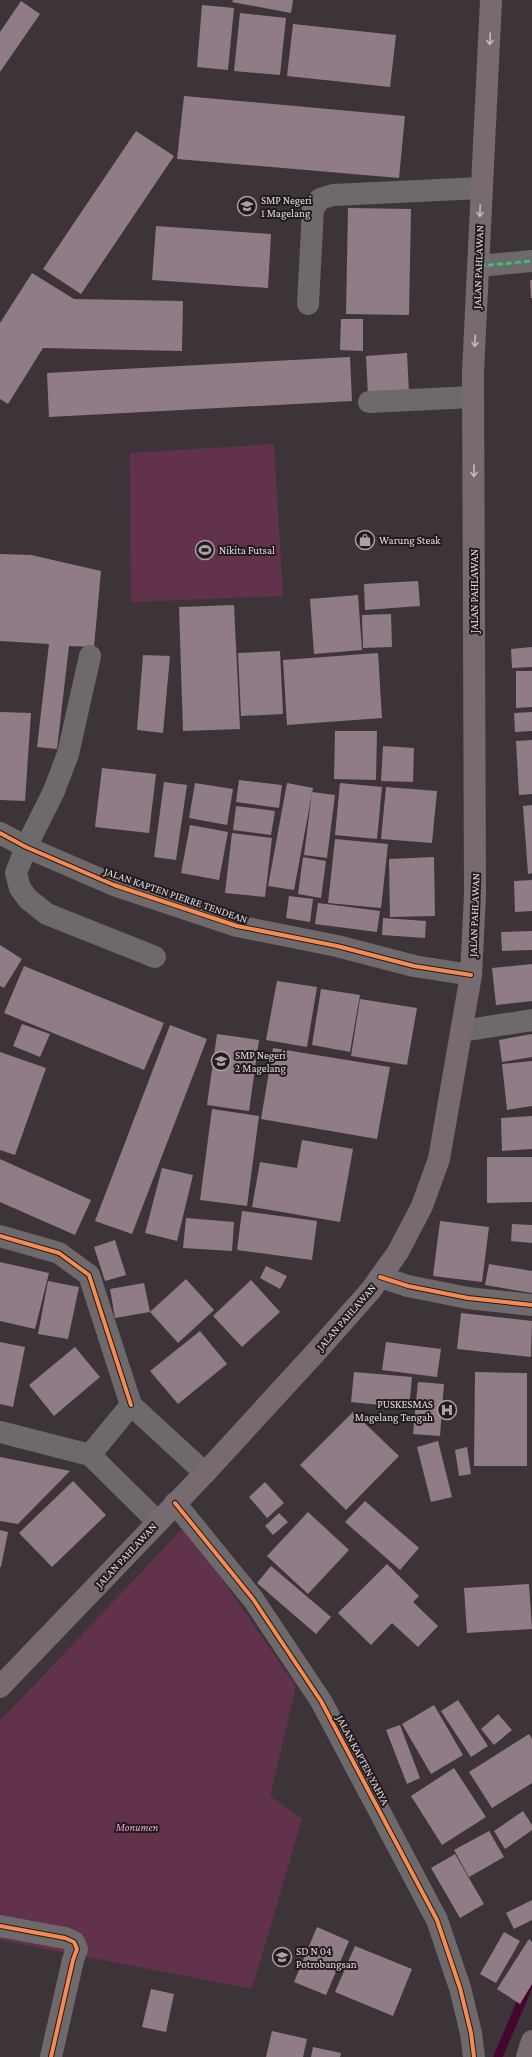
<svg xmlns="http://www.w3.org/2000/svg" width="532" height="2057" font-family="'Crimson Pro',serif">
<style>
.green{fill:#62324c}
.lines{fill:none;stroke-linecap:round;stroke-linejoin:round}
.stream{stroke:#46052e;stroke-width:9}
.building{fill:#907c86}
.minor{stroke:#6e696b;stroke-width:22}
.major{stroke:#776b71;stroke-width:22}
.quiet{stroke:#3abd76;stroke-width:3;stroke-dasharray:6 3;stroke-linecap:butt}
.cycleway-casing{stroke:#211b1e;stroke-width:6}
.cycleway{stroke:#f68b52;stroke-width:4}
.oneway{stroke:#c4babf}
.labels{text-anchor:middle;stroke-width:4;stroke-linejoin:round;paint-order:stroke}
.poi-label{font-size:11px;fill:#e5dce0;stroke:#211b1e;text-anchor:start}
.street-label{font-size:11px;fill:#e5dce0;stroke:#211b1e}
.park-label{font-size:11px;font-style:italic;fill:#f4a0ca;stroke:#211b1e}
</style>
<rect width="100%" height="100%" fill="#3c3438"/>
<g class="green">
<path d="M274,444L283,596L131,602L130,453Z"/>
<path d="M185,1526L296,1686L270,1796L302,1819L252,1989L0,1940V1721Z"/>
</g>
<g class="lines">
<path class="stream" d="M498,2057L532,1977"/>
</g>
<g class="building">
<path d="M233,0H293L291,13L232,2Z"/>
<path d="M21,1L40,14L0,72V32Z"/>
<path d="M202,5L234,8L228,70L197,67Z"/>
<path d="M240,13L286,18L280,75L234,71Z"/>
<path d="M293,24L396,35L390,87L287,76Z"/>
<path d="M184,96L405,116L399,178L177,159Z"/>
<path d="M136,131L174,156L81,294L43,269Z"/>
<path d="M348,208L411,209L409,315L346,314Z"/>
<path d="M156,226L271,234L268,288L152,280Z"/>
<path d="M32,273L74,299L183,301L182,351L43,348L8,404L0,399V323Z"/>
<path d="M530,280H532V298H531Z"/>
<path d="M341,319H363V351L340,350Z"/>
<path d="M407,353L409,394L368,396L366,356Z"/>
<path d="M350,357L352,401L49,417L47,373Z"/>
<path d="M0,554L31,555L101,571L94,647L69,646L57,749L37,747L49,644L0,641Z"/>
<path d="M418,581L420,606L365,610L364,584Z"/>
<path d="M358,595L362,650L314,654L310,599Z"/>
<path d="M234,605L240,729L183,731L179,607Z"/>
<path d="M391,614L392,647L363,648L362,615Z"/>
<path d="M532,647V667L512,668L511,649Z"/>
<path d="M280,651L283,714L241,716L238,653Z"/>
<path d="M378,653L382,718L287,725L283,660Z"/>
<path d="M143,655L170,656L163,733L137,730Z"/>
<path d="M516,671H532V707L516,708Z"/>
<path d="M0,712L31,713L25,801L0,800Z"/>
<path d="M532,712V731L515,732L514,713Z"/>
<path d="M335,731H377L376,780L334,779Z"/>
<path d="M532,740V794L519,795L516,741Z"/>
<path d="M383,746L414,748L413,782L381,781Z"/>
<path d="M102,768L156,774L149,833L95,827Z"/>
<path d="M239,780L282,785L279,808L236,802Z"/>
<path d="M164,782L187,785L176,860L154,857Z"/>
<path d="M195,783L233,789L227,825L189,818Z"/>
<path d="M287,783L313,788L294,890L268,886Z"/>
<path d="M340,783L382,787L377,839L335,835Z"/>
<path d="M386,787L437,791L432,843L381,839Z"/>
<path d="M312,792L335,795L327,858L304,855Z"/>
<path d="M532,805V873L528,874L523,806Z"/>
<path d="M236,806L275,811L271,835L233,830Z"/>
<path d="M190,825L228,832L219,880L181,873Z"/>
<path d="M232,833L272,838L265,897L225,893Z"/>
<path d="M335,839L388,844L381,908L328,903Z"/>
<path d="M303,857L326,861L321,898L298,894Z"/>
<path d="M434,857L435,916L390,917L389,859Z"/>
<path d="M532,880V911L515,912L514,881Z"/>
<path d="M289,896L313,899L310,922L286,918Z"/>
<path d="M318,903L380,911L377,932L315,924Z"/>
<path d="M383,918L426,921L425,938L382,935Z"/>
<path d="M532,931V950L502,951L501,932Z"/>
<path d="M0,945L22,959L4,988L0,986Z"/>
<path d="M532,964V1001L496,1005L492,968Z"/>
<path d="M24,966L164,1023L144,1070L4,1013Z"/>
<path d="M277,981L317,987L307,1047L266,1040Z"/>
<path d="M321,989L360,995L350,1052L312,1045Z"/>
<path d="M360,999L417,1008L407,1065L351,1056Z"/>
<path d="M22,1024L50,1034L40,1057L13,1046Z"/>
<path d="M170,1025L207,1039L132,1234L95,1221Z"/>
<path d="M217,1034L259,1040L249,1111L207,1105Z"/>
<path d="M532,1034V1057L502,1062L499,1040Z"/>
<path d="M273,1048L390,1067L377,1139L261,1119Z"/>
<path d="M0,1052L46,1068L15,1155L0,1150Z"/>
<path d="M532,1061V1106L507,1110L502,1064Z"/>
<path d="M212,1109L259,1116L247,1206L200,1200Z"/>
<path d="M532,1116V1149L502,1151L501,1118Z"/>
<path d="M302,1140L353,1149L340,1222L252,1207L260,1162L297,1168Z"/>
<path d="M487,1157H532V1202L487,1203Z"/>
<path d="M0,1159L91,1200L75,1235L0,1202Z"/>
<path d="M162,1168L193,1175L177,1241L145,1233Z"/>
<path d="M242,1211L317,1221L312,1260L237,1250Z"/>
<path d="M186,1218L234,1222L232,1251L183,1248Z"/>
<path d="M440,1221L489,1227L482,1282L433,1276Z"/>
<path d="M512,1224L532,1225V1243L511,1241Z"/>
<path d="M115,1240L126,1275L105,1281L94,1247Z"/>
<path d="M0,1262L49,1273L35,1329L0,1321Z"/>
<path d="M489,1264L532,1271V1293L485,1285Z"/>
<path d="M266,1266L287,1276L280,1289L260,1278Z"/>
<path d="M186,1279L214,1310L178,1343L150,1312Z"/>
<path d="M251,1280L280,1312L242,1347L213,1316Z"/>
<path d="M48,1281L79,1287L68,1339L38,1334Z"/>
<path d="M144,1283L150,1312L115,1318L110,1289Z"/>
<path d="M461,1313L532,1321L531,1357L457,1349Z"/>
<path d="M200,1331L227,1364L178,1404L150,1371Z"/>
<path d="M0,1342L25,1347L13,1407L0,1404Z"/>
<path d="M386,1342L441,1349L437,1377L382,1370Z"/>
<path d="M75,1347L100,1377L54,1416L29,1385Z"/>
<path d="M354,1372L412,1377L409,1408L351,1402Z"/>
<path d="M475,1372L527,1373V1466H474Z"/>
<path d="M418,1382L444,1384L440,1436L413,1434Z"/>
<path d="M353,1412L399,1456L346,1510L300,1465Z"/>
<path d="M438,1441L452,1497L431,1502L417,1447Z"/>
<path d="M467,1447L471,1474L459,1476L455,1450Z"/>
<path d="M0,1457L70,1471L18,1524L0,1521Z"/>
<path d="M73,1481L106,1515L52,1567L19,1533Z"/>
<path d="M265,1482L284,1503L267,1518L249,1497Z"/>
<path d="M365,1501L419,1548L400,1570L345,1522Z"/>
<path d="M308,1512L349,1550L308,1594L267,1556Z"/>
<path d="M279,1513L288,1522L273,1535L265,1526Z"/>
<path d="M0,1530L8,1532L1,1567H0Z"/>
<path d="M387,1564L419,1596L413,1602L438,1626L418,1647L392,1623L371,1645L338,1613Z"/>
<path d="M271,1566L331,1617L316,1634L257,1583Z"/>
<path d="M529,1584L532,1629L467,1633L464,1588Z"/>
<path d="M458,1700L488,1746L471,1757L441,1711Z"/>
<path d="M434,1705L463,1755L431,1774L402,1724Z"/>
<path d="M498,1714L512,1730L494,1745L481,1729Z"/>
<path d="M400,1725L420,1778L407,1784L386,1730Z"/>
<path d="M529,1734L532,1739V1783L492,1808L469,1772Z"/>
<path d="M454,1768L486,1817L442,1845L411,1796Z"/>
<path d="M523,1811L532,1825V1830L505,1849L494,1831Z"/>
<path d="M489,1831L504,1857L469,1877L454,1850Z"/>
<path d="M455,1854L484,1904L460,1918L431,1868Z"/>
<path d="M532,1900V1920L514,1929L506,1913Z"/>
<path d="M317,1927L349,1941L326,1995L294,1982Z"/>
<path d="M504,1932L520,1941L496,1983L480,1974Z"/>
<path d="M529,1939L532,1942V1984L520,2004L497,1989Z"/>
<path d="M355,1946L412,1969L393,2016L335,1992Z"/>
<path d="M151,1989L174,1994L166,2032L142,2027Z"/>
<path d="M272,2031L307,2039L303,2057H266Z"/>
<path d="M313,2047L341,2053L340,2057H311Z"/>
</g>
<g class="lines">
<g class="minor">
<path d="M479,266L532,261"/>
<path d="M308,304L313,209L320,199L333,195L481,188"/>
<path d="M369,402L473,397"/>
<path d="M90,656L68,754L54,791L26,847L16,873L20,888L28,899L47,914L155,957"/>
<path d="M0,833L26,847L114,885L237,926L337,946L414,966L471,975"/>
<path d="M462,1031L532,1020"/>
<path d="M0,1236L59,1253L89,1275L131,1405"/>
<path d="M380,1277L408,1286L468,1298L532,1305"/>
<path d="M0,1432L90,1455"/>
<path d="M175,1503L253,1599L321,1701L437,1920L460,1988L471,2033L474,2057"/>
<path d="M158,1522L90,1455L131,1405L205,1473"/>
<path d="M0,1926L65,1938L74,1942L77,1949L73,1960L51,2057"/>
</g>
<g class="major">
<path d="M0,1687L205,1473L316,1352L371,1290L398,1252L422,1206L439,1159L471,975L475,895L473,372L491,0"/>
<path d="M527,2057L532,2041"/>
</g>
<path class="quiet" d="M479,266L532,261"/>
<g class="cycleway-casing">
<g id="cycleway">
<path d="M0,833L26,847L114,885L237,926L337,946L414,966L471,975"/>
<path d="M0,1236L59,1253L89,1275L131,1405"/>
<path d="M380,1277L408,1286L468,1298L532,1305"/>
<path d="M175,1503L253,1599L321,1701L437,1920L460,1988L471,2033L474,2057"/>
<path d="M0,1926L65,1938L74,1942L77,1949L73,1960L51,2057"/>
</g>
</g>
<use href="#cycleway" class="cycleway"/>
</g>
<defs><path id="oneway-shaft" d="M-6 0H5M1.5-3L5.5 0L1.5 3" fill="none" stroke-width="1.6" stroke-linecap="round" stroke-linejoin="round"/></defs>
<g class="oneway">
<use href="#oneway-shaft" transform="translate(490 39) rotate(93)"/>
<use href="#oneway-shaft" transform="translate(480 211) rotate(92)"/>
<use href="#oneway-shaft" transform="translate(475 341) rotate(93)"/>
<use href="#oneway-shaft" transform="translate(474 471) rotate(90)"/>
</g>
<defs>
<g id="school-ring" transform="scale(1)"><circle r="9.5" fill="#211b1e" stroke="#aaa1a5" stroke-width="1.5"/><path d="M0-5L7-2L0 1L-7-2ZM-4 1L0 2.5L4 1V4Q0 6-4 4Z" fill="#aaa1a5"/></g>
<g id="shop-ring" transform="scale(1)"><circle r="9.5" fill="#211b1e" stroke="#aaa1a5" stroke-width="1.5"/><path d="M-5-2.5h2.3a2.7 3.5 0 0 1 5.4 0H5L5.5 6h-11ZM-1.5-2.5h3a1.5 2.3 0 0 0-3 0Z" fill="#aaa1a5"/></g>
<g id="stadium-ring" transform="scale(1)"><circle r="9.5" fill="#211b1e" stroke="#aaa1a5" stroke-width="1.5"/><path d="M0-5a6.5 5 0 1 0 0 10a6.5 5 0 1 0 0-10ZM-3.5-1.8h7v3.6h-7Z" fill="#aaa1a5"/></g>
<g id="hospital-ring" transform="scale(1)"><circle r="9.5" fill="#211b1e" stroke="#aaa1a5" stroke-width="1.5"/><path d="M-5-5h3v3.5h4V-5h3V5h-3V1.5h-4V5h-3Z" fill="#aaa1a5"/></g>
</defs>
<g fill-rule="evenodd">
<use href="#school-ring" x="247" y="206"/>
<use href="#shop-ring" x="365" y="540"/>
<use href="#stadium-ring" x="205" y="550"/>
<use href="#school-ring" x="221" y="1061"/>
<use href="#hospital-ring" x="447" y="1410"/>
<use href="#school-ring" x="282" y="1957"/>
</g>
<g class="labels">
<g class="poi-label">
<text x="261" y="204">SMP Negeri<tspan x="261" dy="13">1 Magelang</tspan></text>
<text x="379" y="544">Warung Steak</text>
<text x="219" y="554">Nikita Futsal</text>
<text x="235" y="1059">SMP Negeri<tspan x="235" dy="13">2 Magelang</tspan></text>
<text x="433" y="1408" text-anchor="end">PUSKESMAS<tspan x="433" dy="13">Magelang Tengah</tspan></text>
<text x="296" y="1955">SD N 04<tspan x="296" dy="13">Potrobangsan</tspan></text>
</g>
<g class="street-label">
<text transform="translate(478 267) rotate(-88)" y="4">JALAN PAHLAWAN</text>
<text transform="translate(474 591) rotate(-90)" y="4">JALAN PAHLAWAN</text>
<text transform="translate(176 895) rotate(19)" y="4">JALAN KAPTEN PIERRE TENDEAN</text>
<text transform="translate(474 915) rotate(-88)" y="4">JALAN PAHLAWAN</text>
<text transform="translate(346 1317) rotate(-49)" y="4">JALAN PAHLAWAN</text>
<text transform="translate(126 1555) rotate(-47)" y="4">JALAN PAHLAWAN</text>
<text transform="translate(363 1760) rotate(62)" y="4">JALAN KAPTEN YAHYA</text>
</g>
<g class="park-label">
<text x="137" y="1831">Monumen</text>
</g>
</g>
</svg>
